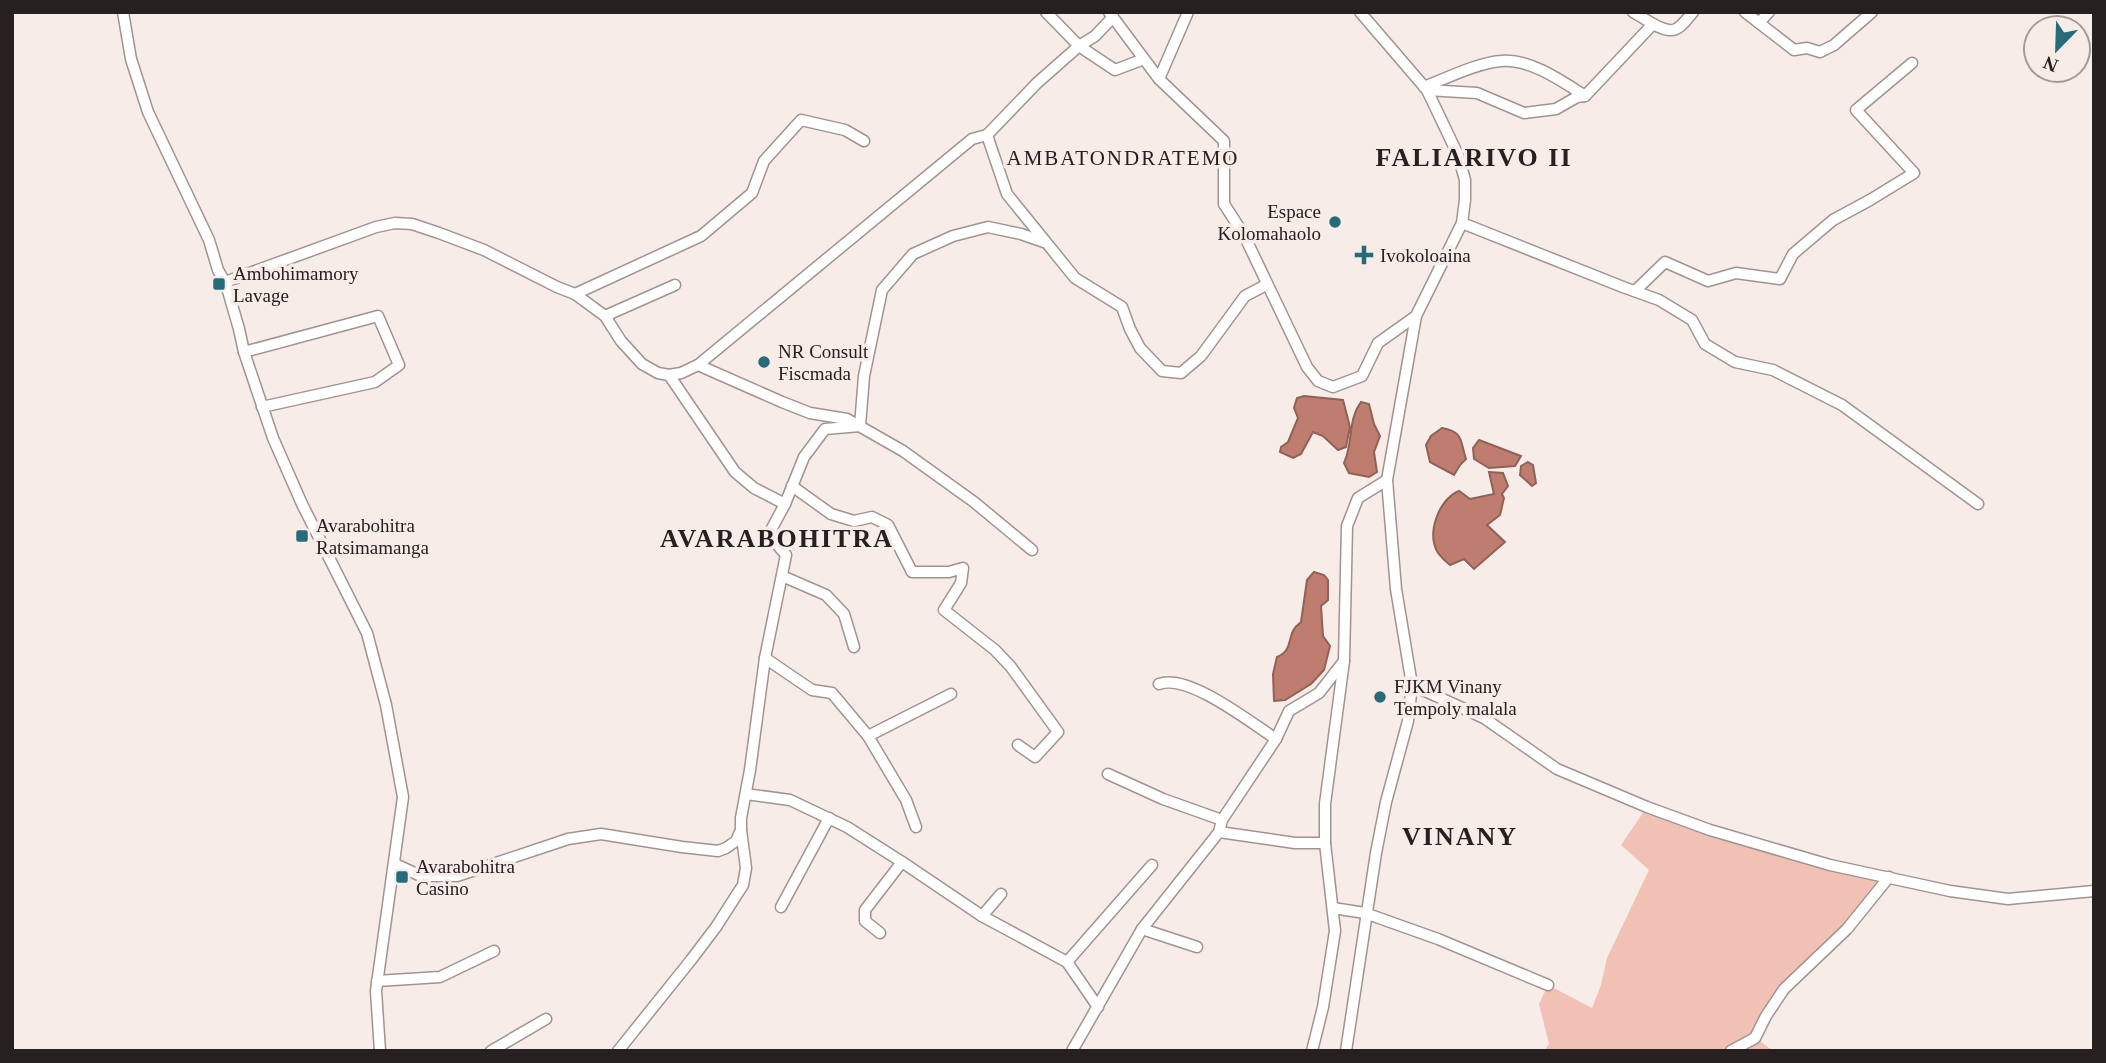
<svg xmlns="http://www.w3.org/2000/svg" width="2106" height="1063" font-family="'Times New Roman',serif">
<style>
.green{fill:#f2c1b5}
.water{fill:#be7d6e;stroke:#906157;stroke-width:2}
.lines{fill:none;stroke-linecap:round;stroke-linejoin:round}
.minor-casing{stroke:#a09492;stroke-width:13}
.minor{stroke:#fff;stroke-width:10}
.poi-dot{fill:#256b7a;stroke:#f8ece9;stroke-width:2.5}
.labels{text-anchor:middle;stroke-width:7;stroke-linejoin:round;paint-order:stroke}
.poi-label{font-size:19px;fill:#262120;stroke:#f8ece9;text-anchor:start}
.neighbourhood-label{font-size:21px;letter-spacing:2px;fill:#262120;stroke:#f8ece9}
.district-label{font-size:26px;font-weight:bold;letter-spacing:2px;fill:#262120;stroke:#f8ece9}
</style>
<rect width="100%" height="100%" fill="#f8ece9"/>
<path class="green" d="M1647,807L1889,877L1784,989L1756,1038L1773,1051H1544L1549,1044L1539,1004L1548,985L1592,1008L1601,985L1607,958L1649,870L1621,845Z"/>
<g class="water">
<path d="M1304,396L1343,400L1350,427L1346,447L1338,450L1323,436L1313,432L1301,454L1293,458L1280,452L1281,447L1288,442L1298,418L1294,408L1297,398Z"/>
<path d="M1361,402L1369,404L1374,424L1380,436L1374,452L1377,472L1369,477L1349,473L1344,463C1354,441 1347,421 1361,402Z"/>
<path d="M1442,428C1464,432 1460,441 1466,459L1460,465L1454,475L1430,462L1426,445L1431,436Z"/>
<path d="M1479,440L1521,456L1515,466L1489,468L1474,459L1473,448Z"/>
<path d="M1528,462L1533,465L1536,483L1532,486L1520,475L1521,466Z"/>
<path d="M1489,472L1503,473L1508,486L1502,494L1504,498L1500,515L1487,525L1505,542L1474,569L1464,559L1450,565C1446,562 1441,557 1438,553C1426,533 1439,499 1459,491L1470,499L1494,494Z"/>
<path d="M1314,572L1324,575L1328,580V600L1321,606L1323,636L1330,646L1324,670L1311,684L1285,700L1274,701L1273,674L1277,657C1296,649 1284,634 1301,622L1307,580Z"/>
</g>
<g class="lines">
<g class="minor-casing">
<g id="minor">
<path d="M123,12L131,59L148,112L209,240L218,270L226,284L239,329L244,352L273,438L302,504L367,633L386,705L403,797L376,991L380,1051"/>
<path d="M1046,12L1079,46L1115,70L1144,59"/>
<path d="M1109,12L1159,79L1224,141V204L1244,235L1307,367L1318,381L1333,387L1362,376L1378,343L1416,316"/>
<path d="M1633,12L1653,24"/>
<path d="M1745,12L1794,50L1807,48L1820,52L1834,45L1872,12"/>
<path d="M1759,23L1769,12"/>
<path d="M1159,79L1188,12"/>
<path d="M1424,87C1447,78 1477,63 1501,61C1529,58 1562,81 1585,96"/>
<path d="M1427,90L1477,93L1524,113L1556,109L1577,97L1585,96L1653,24C1675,36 1678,30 1693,12"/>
<path d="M987,135L1037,83L1079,46L1095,36L1113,17"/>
<path d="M1462,223L1623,287L1659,300L1692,320L1705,344L1735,362L1773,370L1842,405L1978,504"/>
<path d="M225,282L376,227L395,223L412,224L439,233L484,250L557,287L575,294L605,316L621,341L642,364L658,373L669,375L681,373L698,365L782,402L810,413L847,419L903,451L974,502L1032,550"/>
<path d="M1635,291L1665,262L1708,281L1736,273L1780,279L1793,254L1833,220L1870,200L1914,173L1856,110L1912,63"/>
<path d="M575,294L701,236L752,193L764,161L801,120L845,130L864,141"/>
<path d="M605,316L675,285"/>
<path d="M244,352L378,316L399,365L375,382L262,407"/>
<path d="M698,365L972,139L987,135L1007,194L1075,278L1122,307L1130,329L1140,348L1162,371L1181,373L1201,356L1245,296L1266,285"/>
<path d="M792,486L831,514L854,521L872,517L888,525L912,572H949L963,568L961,583L944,610L995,650L1011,667L1058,732L1035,757L1018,745"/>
<path d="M785,504L804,457L825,429L860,426L864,376L882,290L913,254L953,236L988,227L1021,234L1044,242"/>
<path d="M782,576L826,595L844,614L854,647"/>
<path d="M765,658L812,690L832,693L868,736L906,800L916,827"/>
<path d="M1159,684C1188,673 1250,722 1276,739"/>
<path d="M1412,685L1484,718L1557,769L1647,807L1710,830L1830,865L1950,891L2008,899L2094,891"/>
<path d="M868,736L951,694"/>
<path d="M746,794L790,800L847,827L902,862L865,910V921L880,933"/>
<path d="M1222,820L1276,739L1289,711L1319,693L1344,661"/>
<path d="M1219,832L1295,843H1325"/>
<path d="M902,862L982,916L1001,894"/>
<path d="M395,864L421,876H457L568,839L601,834L682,847L718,851L726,848L736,841L741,830V818L750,770L765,658L786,555L776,543L771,530L785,504L754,488L735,472L669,375"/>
<path d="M781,907L829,818"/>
<path d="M1333,908L1365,913L1438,939L1548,985"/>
<path d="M982,916L1067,962L1152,865"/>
<path d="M1142,929L1197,947"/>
<path d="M1067,962L1098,1007"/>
<path d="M377,981L440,977L494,951"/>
<path d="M491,1051L546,1019"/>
<path d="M618,1051L691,960L716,927L743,885L746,868L741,830"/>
<path d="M1072,1051L1142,929L1219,832L1222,820L1163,799L1108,774"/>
<path d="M1312,1051L1323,1007L1335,931L1325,843V804L1344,661L1347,526L1358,498L1387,480"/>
<path d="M1346,1051L1376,853L1386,802L1408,721L1412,685L1396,589L1387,480L1416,316L1462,223L1465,200V180L1458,155L1427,90L1360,12"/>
<path d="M1731,1051L1755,1038L1766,1016L1784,989L1847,929L1889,877"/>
</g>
</g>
<use href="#minor" class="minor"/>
</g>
<g class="poi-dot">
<circle cx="1335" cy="222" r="7"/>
<path d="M1360.5 244.5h7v7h7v7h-7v7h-7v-7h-7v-7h7z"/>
<rect x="212" y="277" width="14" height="14" rx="3.5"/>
<circle cx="764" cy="362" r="7"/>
<rect x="295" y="529" width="14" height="14" rx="3.5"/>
<circle cx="1380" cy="697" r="7"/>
<rect x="395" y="870" width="14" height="14" rx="3.5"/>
</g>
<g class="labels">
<g class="poi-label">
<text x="1321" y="218" text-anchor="end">Espace<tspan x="1321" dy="22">Kolomahaolo</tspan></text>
<text x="1380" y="262">Ivokoloaina</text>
<text x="233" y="280">Ambohimamory<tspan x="233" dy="22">Lavage</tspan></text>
<text x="778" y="358">NR Consult<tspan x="778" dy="22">Fiscmada</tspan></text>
<text x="316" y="532">Avarabohitra<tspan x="316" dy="22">Ratsimamanga</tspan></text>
<text x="1394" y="693">FJKM Vinany<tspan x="1394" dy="22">Tempoly malala</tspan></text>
<text x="416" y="873">Avarabohitra<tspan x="416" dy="22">Casino</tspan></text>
</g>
<g class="neighbourhood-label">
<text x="1123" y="165">AMBATONDRATEMO</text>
</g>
<g class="district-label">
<text x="1474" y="166">FALIARIVO II</text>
<text x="777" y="547">AVARABOHITRA</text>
<text x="1460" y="845">VINANY</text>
</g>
</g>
<rect width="2106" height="1063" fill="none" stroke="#262120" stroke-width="28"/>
<g transform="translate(2057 49) rotate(203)"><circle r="33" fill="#f8ece9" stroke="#a49b99" stroke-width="2"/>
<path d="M0-5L12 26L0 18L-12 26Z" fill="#256b7a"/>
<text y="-10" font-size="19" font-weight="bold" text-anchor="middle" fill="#262120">N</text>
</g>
</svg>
